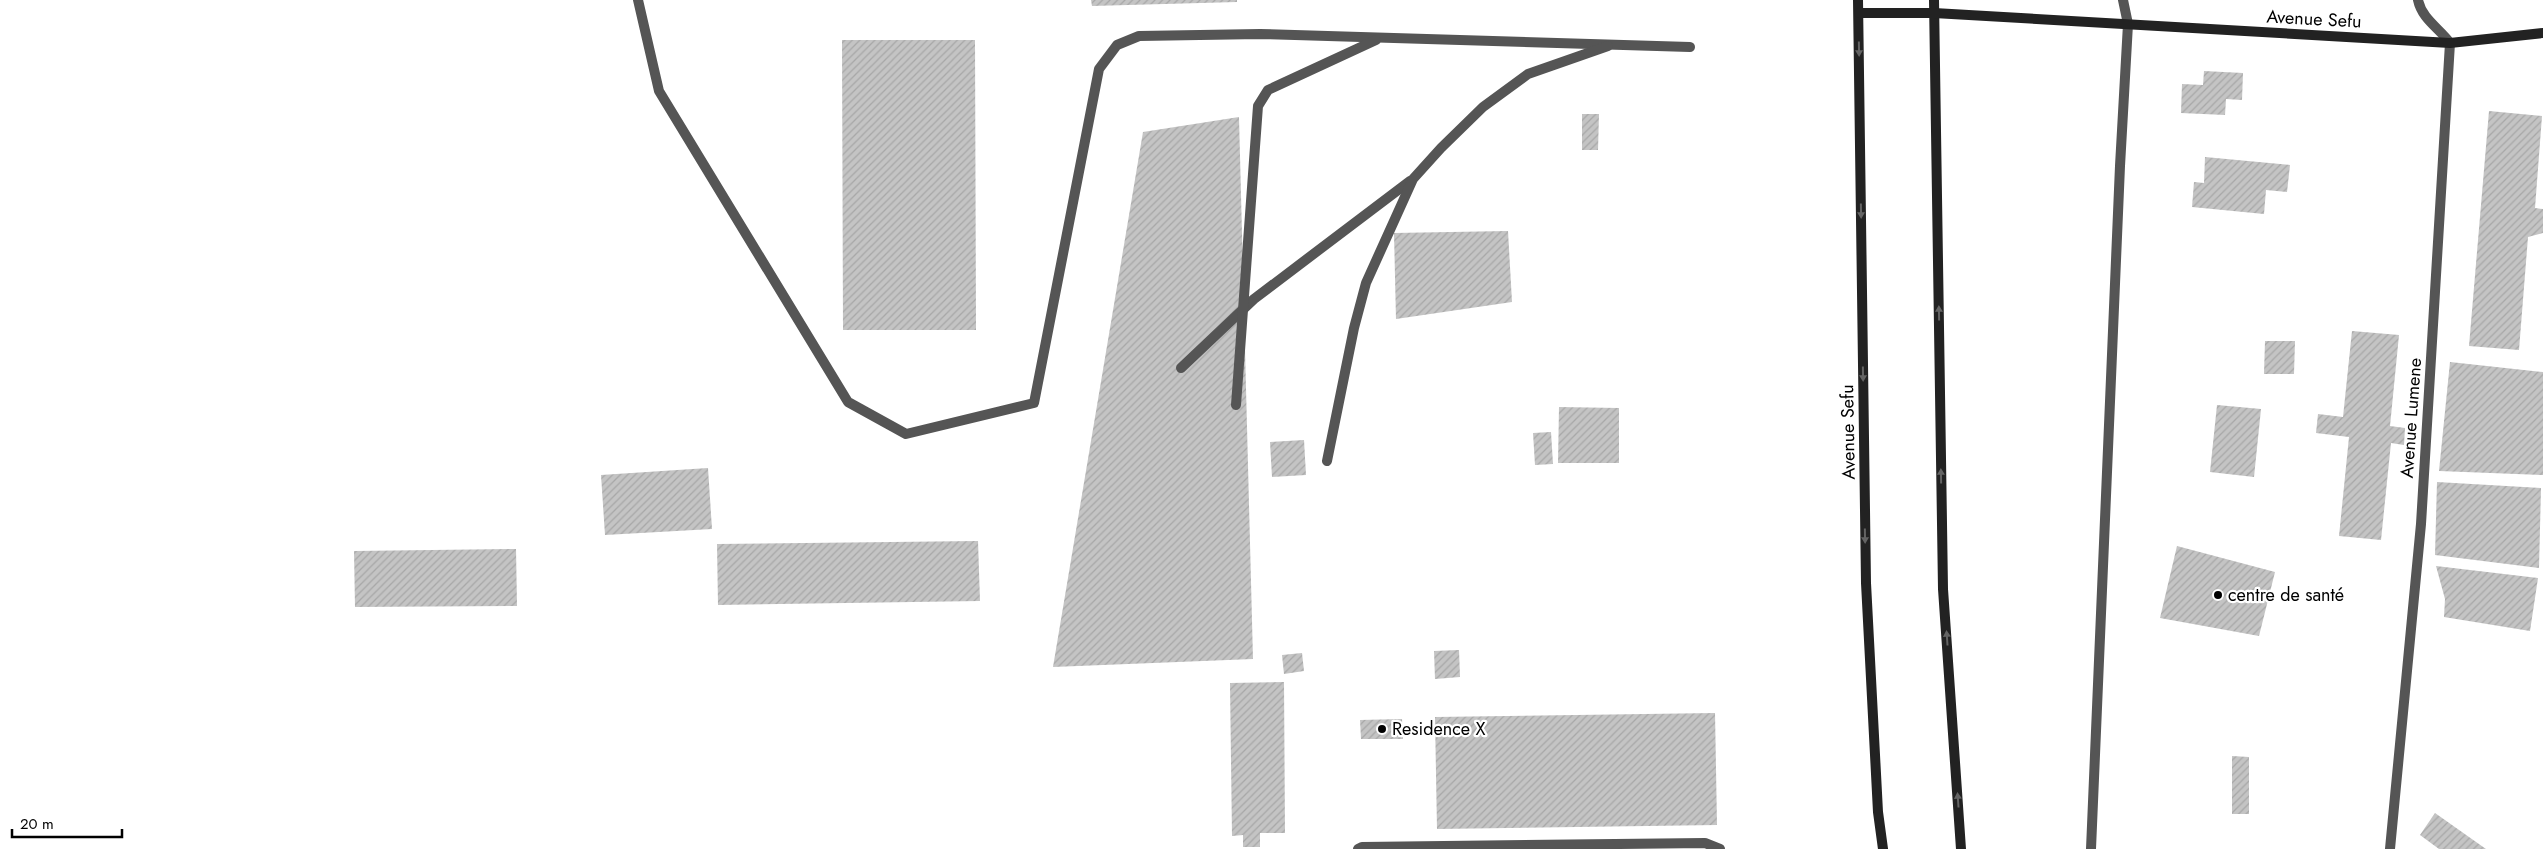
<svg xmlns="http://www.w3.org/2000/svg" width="2543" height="849" font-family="Jost,sans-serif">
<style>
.building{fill:url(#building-hatch)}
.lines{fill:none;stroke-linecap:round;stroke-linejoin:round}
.service{stroke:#555;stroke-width:10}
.minor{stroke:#555;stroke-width:10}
.secondary{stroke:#222;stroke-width:10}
.oneway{fill:#646464}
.poi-dot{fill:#000;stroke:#fff;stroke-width:2}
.labels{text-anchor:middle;stroke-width:4.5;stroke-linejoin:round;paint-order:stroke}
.street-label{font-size:18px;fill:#000;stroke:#fff}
.poi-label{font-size:18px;fill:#000;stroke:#fff;text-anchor:start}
</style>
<defs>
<pattern id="building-hatch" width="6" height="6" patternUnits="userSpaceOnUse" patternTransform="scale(1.25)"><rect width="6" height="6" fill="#c4c4c4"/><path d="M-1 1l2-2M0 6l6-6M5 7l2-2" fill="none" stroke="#a7a7a7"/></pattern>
</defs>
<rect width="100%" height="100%" fill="#fff"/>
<g class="building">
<path d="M1091,0H1237V2L1092,6Z"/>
<path d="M842,40H975L976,330H843Z"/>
<path d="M2204,71L2243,73L2242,100L2226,99L2225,115L2181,113L2182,84L2203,85Z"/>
<path d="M2489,111L2542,116L2535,208L2543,209V233L2528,237L2519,350L2469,346Z"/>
<path d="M1582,114H1599L1598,150H1582Z"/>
<path d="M1239,117L1253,659L1053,667L1143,132Z"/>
<path d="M2205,157L2290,165L2287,192L2266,190L2264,214L2192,207L2194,182L2204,183Z"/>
<path d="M1508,231L1512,302L1396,319L1394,233Z"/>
<path d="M2352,331L2399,335L2390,426L2405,428L2404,445L2391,443L2381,540L2339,536L2349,437L2316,433L2318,414L2343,417Z"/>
<path d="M2265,341H2295L2294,374H2264Z"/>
<path d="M2450,362L2543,372V475L2439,471Z"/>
<path d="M2217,405L2261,409L2254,477L2210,472Z"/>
<path d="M1559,407L1619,408V463H1558Z"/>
<path d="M1551,432L1553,464L1535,465L1533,433Z"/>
<path d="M1304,440L1306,475L1272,477L1270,442Z"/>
<path d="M708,468L712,529L605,535L601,475Z"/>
<path d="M2437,482L2541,488L2539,568L2435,555Z"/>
<path d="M978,541L980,601L718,605L717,544Z"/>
<path d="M2177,546L2275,572L2259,636L2160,618Z"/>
<path d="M516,549L517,606L355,607L354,551Z"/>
<path d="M2436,566L2538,578L2530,631L2444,617L2445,599Z"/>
<path d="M1459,650L1460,677L1435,679L1434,651Z"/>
<path d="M1302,653L1304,671L1284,674L1282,655Z"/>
<path d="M1284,682L1285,833H1260V847H1243V835L1232,836L1230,683Z"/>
<path d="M1715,713L1717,825L1437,829L1435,717Z"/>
<path d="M1402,719L1403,739H1361L1360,720Z"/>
<path d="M2232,756L2249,757V814H2232Z"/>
<path d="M2435,813L2486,849H2439L2420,835Z"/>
</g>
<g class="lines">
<g class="service">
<path d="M638,0L659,91L848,402L906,434L1034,403L1099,69L1117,45L1139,36L1260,34L1690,47"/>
<path d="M1181,368L1254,299L1410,181"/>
<path d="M1236,405L1258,106L1268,90L1376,40"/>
<path d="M1327,461L1354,328L1366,283L1413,179L1441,148L1483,107L1528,74L1608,46"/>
<path d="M1358,849L1362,847L1705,843L1720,849"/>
</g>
<g class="minor">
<path d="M2091,849L2120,166L2128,24L2123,0"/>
<path d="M2390,849L2421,524L2450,43C2439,28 2422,19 2418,0"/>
</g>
<g class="secondary">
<path d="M1858,0L1866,583L1878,812L1883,849"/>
<path d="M1934,0L1943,589L1961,849"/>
<path d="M1859,13H1934L2450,43L2543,33"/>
</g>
</g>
<defs><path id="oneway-solid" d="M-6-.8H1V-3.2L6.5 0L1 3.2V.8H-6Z" transform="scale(1.25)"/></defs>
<g class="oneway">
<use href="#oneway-solid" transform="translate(1859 49) rotate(89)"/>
<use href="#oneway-solid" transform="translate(1861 211) rotate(89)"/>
<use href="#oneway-solid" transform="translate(1939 313) rotate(-91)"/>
<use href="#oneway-solid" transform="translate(1863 374) rotate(89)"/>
<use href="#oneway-solid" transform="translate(1941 476) rotate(-91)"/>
<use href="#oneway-solid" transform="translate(1865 536) rotate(89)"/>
<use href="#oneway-solid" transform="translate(1947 638) rotate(-94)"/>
<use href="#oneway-solid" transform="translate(1958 800) rotate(-94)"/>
</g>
<g class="poi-dot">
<circle cx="2218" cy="595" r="5"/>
<circle cx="1382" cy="729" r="5"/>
</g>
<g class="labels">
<g class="street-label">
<text transform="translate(2314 19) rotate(3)" y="6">Avenue Sefu</text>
<text transform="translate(2411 418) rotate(-86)" y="6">Avenue Lumene</text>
<text transform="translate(1848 432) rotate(-91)" y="6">Avenue Sefu</text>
</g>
<g class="poi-label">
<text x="2228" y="601">centre de santé</text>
<text x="1392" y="735">Residence X</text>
</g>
</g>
<path d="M12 829v8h110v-8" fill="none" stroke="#000000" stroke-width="2.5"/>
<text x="20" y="829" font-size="15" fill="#000000" stroke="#ffffff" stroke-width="4" paint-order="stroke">20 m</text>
</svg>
